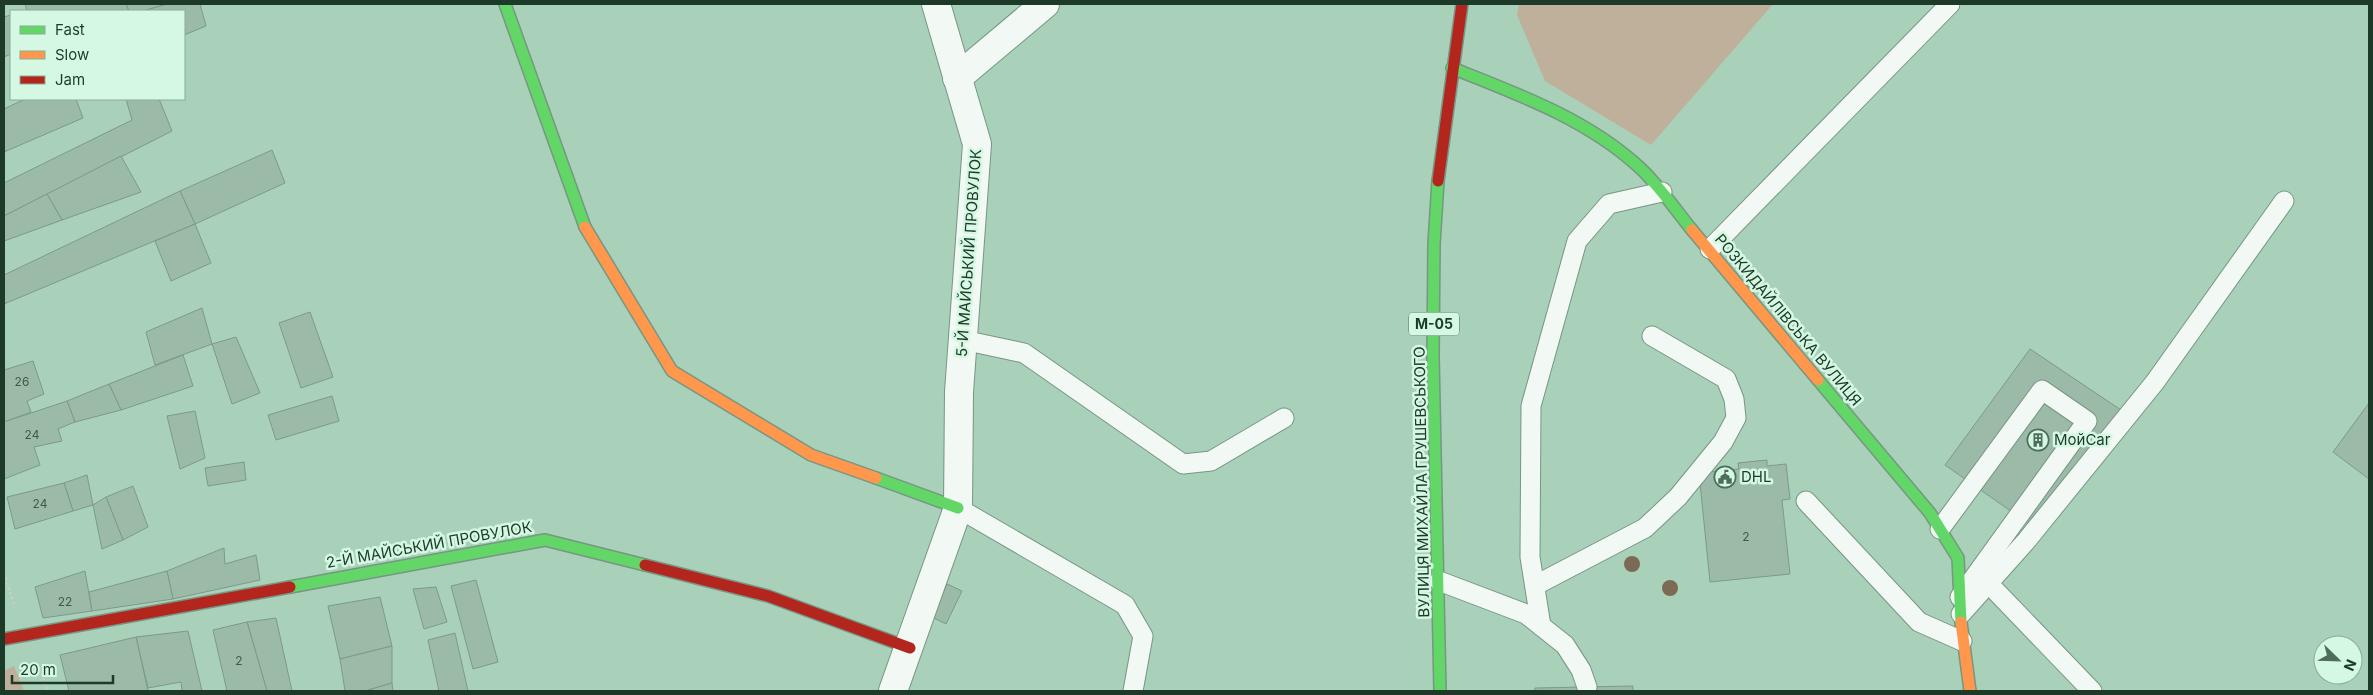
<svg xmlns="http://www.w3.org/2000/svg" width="2373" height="695" font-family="Inter,sans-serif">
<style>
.green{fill:#beb09b}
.building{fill:#9cbaa8;stroke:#7b9b88}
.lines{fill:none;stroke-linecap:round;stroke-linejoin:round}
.lane-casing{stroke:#779684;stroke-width:21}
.street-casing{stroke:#779684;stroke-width:30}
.fast-casing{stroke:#779684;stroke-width:14}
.slow-casing{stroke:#779684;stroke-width:14}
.jam-casing{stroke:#779684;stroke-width:14}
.path{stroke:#c3cfc8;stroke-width:3;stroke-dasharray:2.5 2.5;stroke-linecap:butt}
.lane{stroke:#f2f8f4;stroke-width:19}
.street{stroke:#f2f8f4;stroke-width:28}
.fast{stroke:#63d668;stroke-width:11}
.slow{stroke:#ff974d;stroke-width:11}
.jam{stroke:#b3261e;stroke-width:11}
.tree{fill:#7c6a54}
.labels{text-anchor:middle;stroke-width:5;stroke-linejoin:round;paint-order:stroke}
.number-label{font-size:12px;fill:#3e5b4a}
.shield{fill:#d5f8e2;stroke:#547360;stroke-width:1}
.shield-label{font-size:14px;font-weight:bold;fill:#1d3a29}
.street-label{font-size:15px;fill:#1d3a29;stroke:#d5f8e2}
.poi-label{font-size:15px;fill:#1d3a29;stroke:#d5f8e2;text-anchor:start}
</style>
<rect width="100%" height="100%" fill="#a9d0b8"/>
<g class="green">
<path d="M1519,4H1773L1651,145L1545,81L1517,15Z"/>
<path d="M14,666L24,691H4V671Z"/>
</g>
<g class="building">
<path d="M25,4H126L129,11H27Z"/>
<path d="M126,4H167L143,11H129Z"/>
<path d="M167,4H200L206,26L184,35V11H143Z"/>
<path d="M11,15V54L4,57V17Z"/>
<path d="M25,99H76L83,118L4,152V109Z"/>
<path d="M126,99H159L172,131L4,216V183L132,120Z"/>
<path d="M272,150L285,183L195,224L180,191Z"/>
<path d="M121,156L141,192L62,220L47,194Z"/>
<path d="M180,191L195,224L4,304V275Z"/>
<path d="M47,194L62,220L4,241V216Z"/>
<path d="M195,224L211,263L171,281L155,241Z"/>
<path d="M202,308L212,344L155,365L146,332Z"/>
<path d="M310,312L333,377L301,388L279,323Z"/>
<path d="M236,337L260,393L232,404L212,344Z"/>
<path d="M2030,349L2130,416L2042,533L1945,465Z"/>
<path d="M183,355L193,386L121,410L109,384Z"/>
<path d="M33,361L44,394L27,401L31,412L4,422V370Z"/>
<path d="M109,384L121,410L75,422L67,401Z"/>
<path d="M332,396L339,421L276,440L268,415Z"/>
<path d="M67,401L75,422L58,429L62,441L34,447L40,465L4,479V422Z"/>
<path d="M2369,403V479L2333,452Z"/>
<path d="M195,411L205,458L180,469L167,416Z"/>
<path d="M1767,460V466L1786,464L1790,499L1782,500L1790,574L1710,582L1699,473L1739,469L1738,463Z"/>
<path d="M244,462L246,480L208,486L205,468Z"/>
<path d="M87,475L93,505L73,511L64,483Z"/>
<path d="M64,483L73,511L15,529L7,497Z"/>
<path d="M133,486L148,527L123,540L106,497Z"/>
<path d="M106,497L123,540L102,549L93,505Z"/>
<path d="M224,548L225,564L256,555L260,580L173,599L167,571Z"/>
<path d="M85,571L92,611L43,618L35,587Z"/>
<path d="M167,571L173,599L92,611L89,592Z"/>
<path d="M476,580L498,662L473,669L451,586Z"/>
<path d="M947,584L962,591L946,624L932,617Z"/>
<path d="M436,587L447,622L424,629L413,589Z"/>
<path d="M380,597L392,646L340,659L328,606Z"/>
<path d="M276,618L292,691H267L247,622Z"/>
<path d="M247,622L267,691H227L213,630Z"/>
<path d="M188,631L202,691H182L181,682L148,688L136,637Z"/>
<path d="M455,633L468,691H439L428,640Z"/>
<path d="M136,637L148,691H69L60,655Z"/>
<path d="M392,646V683L365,691H345L340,659Z"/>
<path d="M392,683L393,691H365Z"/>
<path d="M1633,686V691H1535V688Z"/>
</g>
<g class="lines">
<g class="lane-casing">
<g id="lane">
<path d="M1710,249L1950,4"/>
<path d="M963,340L1024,353L1183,464L1211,461L1284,418"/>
<path d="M1806,501L1919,622L1962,641"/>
<path d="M958,508L1125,605L1143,636L1133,691"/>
<path d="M1940,529L2042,390L2087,421L1960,597"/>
<path d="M1439,581L1526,614L1565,645L1581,670L1587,687"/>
<path d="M1988,583L2092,691"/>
<path d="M1536,585L1645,528L1678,497L1723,442L1736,418L1734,399L1726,379L1652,336"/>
<path d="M1961,614L2027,540L2155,382L2284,201"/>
<path d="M1541,626L1530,557L1531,406L1577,241L1609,204L1662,192"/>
</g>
</g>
<g class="street-casing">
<g id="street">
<path d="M957,78L1045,4"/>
<path d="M893,691L958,508L959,392L977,144L936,4"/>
</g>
</g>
<g class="fast-casing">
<g id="fast">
<path d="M505,4L585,227"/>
<path d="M1452,68C1517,94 1585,118 1638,166C1658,184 1675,209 1692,230"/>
<path d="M1438,181L1434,244L1433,356L1440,691"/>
<path d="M1818,380L1930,513L1958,558L1961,622"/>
<path d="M876,478L958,508"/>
<path d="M290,587L545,540L645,565"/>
</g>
</g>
<g class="slow-casing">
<g id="slow">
<path d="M585,227L672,371L811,455L876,478"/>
<path d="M1692,230L1818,380"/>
<path d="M1961,622L1970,691"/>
</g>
</g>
<g class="jam-casing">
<g id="jam">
<path d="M1438,181L1462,4"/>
<path d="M645,565L768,596L910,648"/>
<path d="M4,639L290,587"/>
</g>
</g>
<g class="path">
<path d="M4,573L15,607"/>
<path d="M37,664L48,691"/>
</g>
<use href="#lane" class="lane"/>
<use href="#street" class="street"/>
<use href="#fast" class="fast"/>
<use href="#slow" class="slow"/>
<use href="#jam" class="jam"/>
</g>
<g class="tree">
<circle cx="1632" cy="564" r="8"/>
<circle cx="1670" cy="588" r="8"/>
</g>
<defs>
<g id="building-ring" transform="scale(1.125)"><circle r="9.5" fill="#d5f8e2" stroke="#4e6e5b" stroke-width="1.5"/><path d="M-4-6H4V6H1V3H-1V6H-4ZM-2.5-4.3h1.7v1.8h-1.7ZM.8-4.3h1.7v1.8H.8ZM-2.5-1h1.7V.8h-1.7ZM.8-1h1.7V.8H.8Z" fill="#4e6e5b"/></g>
<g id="civic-ring" transform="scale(1.125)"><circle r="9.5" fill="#d5f8e2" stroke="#4e6e5b" stroke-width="1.5"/><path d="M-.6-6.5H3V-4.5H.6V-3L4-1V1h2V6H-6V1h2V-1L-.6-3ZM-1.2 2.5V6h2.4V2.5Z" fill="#4e6e5b"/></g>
</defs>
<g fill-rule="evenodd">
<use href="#building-ring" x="2038" y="440"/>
<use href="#civic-ring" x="1725" y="477"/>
</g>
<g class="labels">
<g class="number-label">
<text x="22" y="386">26</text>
<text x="32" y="439">24</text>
<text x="40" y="508">24</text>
<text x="1746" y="541">2</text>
<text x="65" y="606">22</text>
<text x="239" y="665">2</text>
</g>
<rect class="shield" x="1409" y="312.5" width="50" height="23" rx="4"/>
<g class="shield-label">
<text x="1434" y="329">М-05</text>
</g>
<g class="street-label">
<text transform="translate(969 253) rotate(-86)" y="5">5-Й МАЙСЬКИЙ ПРОВУЛОК</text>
<text transform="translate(1788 320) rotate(50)" y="5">РОЗКИДАЙЛІВСЬКА ВУЛИЦЯ</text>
<text transform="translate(1422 482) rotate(-91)" y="5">ВУЛИЦЯ МИХАЙЛА ГРУШЕВСЬКОГО</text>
<text transform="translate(429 545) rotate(-10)" y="5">2-Й МАЙСЬКИЙ ПРОВУЛОК</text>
</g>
<g class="poi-label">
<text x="2054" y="445">МойCar</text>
<text x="1741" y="482">DHL</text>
</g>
</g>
<rect width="2373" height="695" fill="none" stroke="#1d3a29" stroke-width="10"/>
<rect x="10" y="10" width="175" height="90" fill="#d5f8e2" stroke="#8bac98"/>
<rect x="20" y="26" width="25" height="8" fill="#63d668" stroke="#8bac98"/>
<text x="55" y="35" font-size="15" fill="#1d3a29">Fast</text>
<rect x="20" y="51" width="25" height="8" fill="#ff974d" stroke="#8bac98"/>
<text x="55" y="60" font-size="15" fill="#1d3a29">Slow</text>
<rect x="20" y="76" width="25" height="8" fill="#b3261e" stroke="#8bac98"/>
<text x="55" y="85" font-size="15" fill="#1d3a29">Jam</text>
<g transform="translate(2338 660) rotate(113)"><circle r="24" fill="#d5f8e2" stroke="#8bac98"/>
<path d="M0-4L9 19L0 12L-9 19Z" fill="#4e6e5b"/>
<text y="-8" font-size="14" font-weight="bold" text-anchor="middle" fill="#1d3a29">N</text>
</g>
<path d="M12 675v8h101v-8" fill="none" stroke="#1d3a29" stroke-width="2.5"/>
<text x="20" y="675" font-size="15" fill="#1d3a29" stroke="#d5f8e2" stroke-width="4" paint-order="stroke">20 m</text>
</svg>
